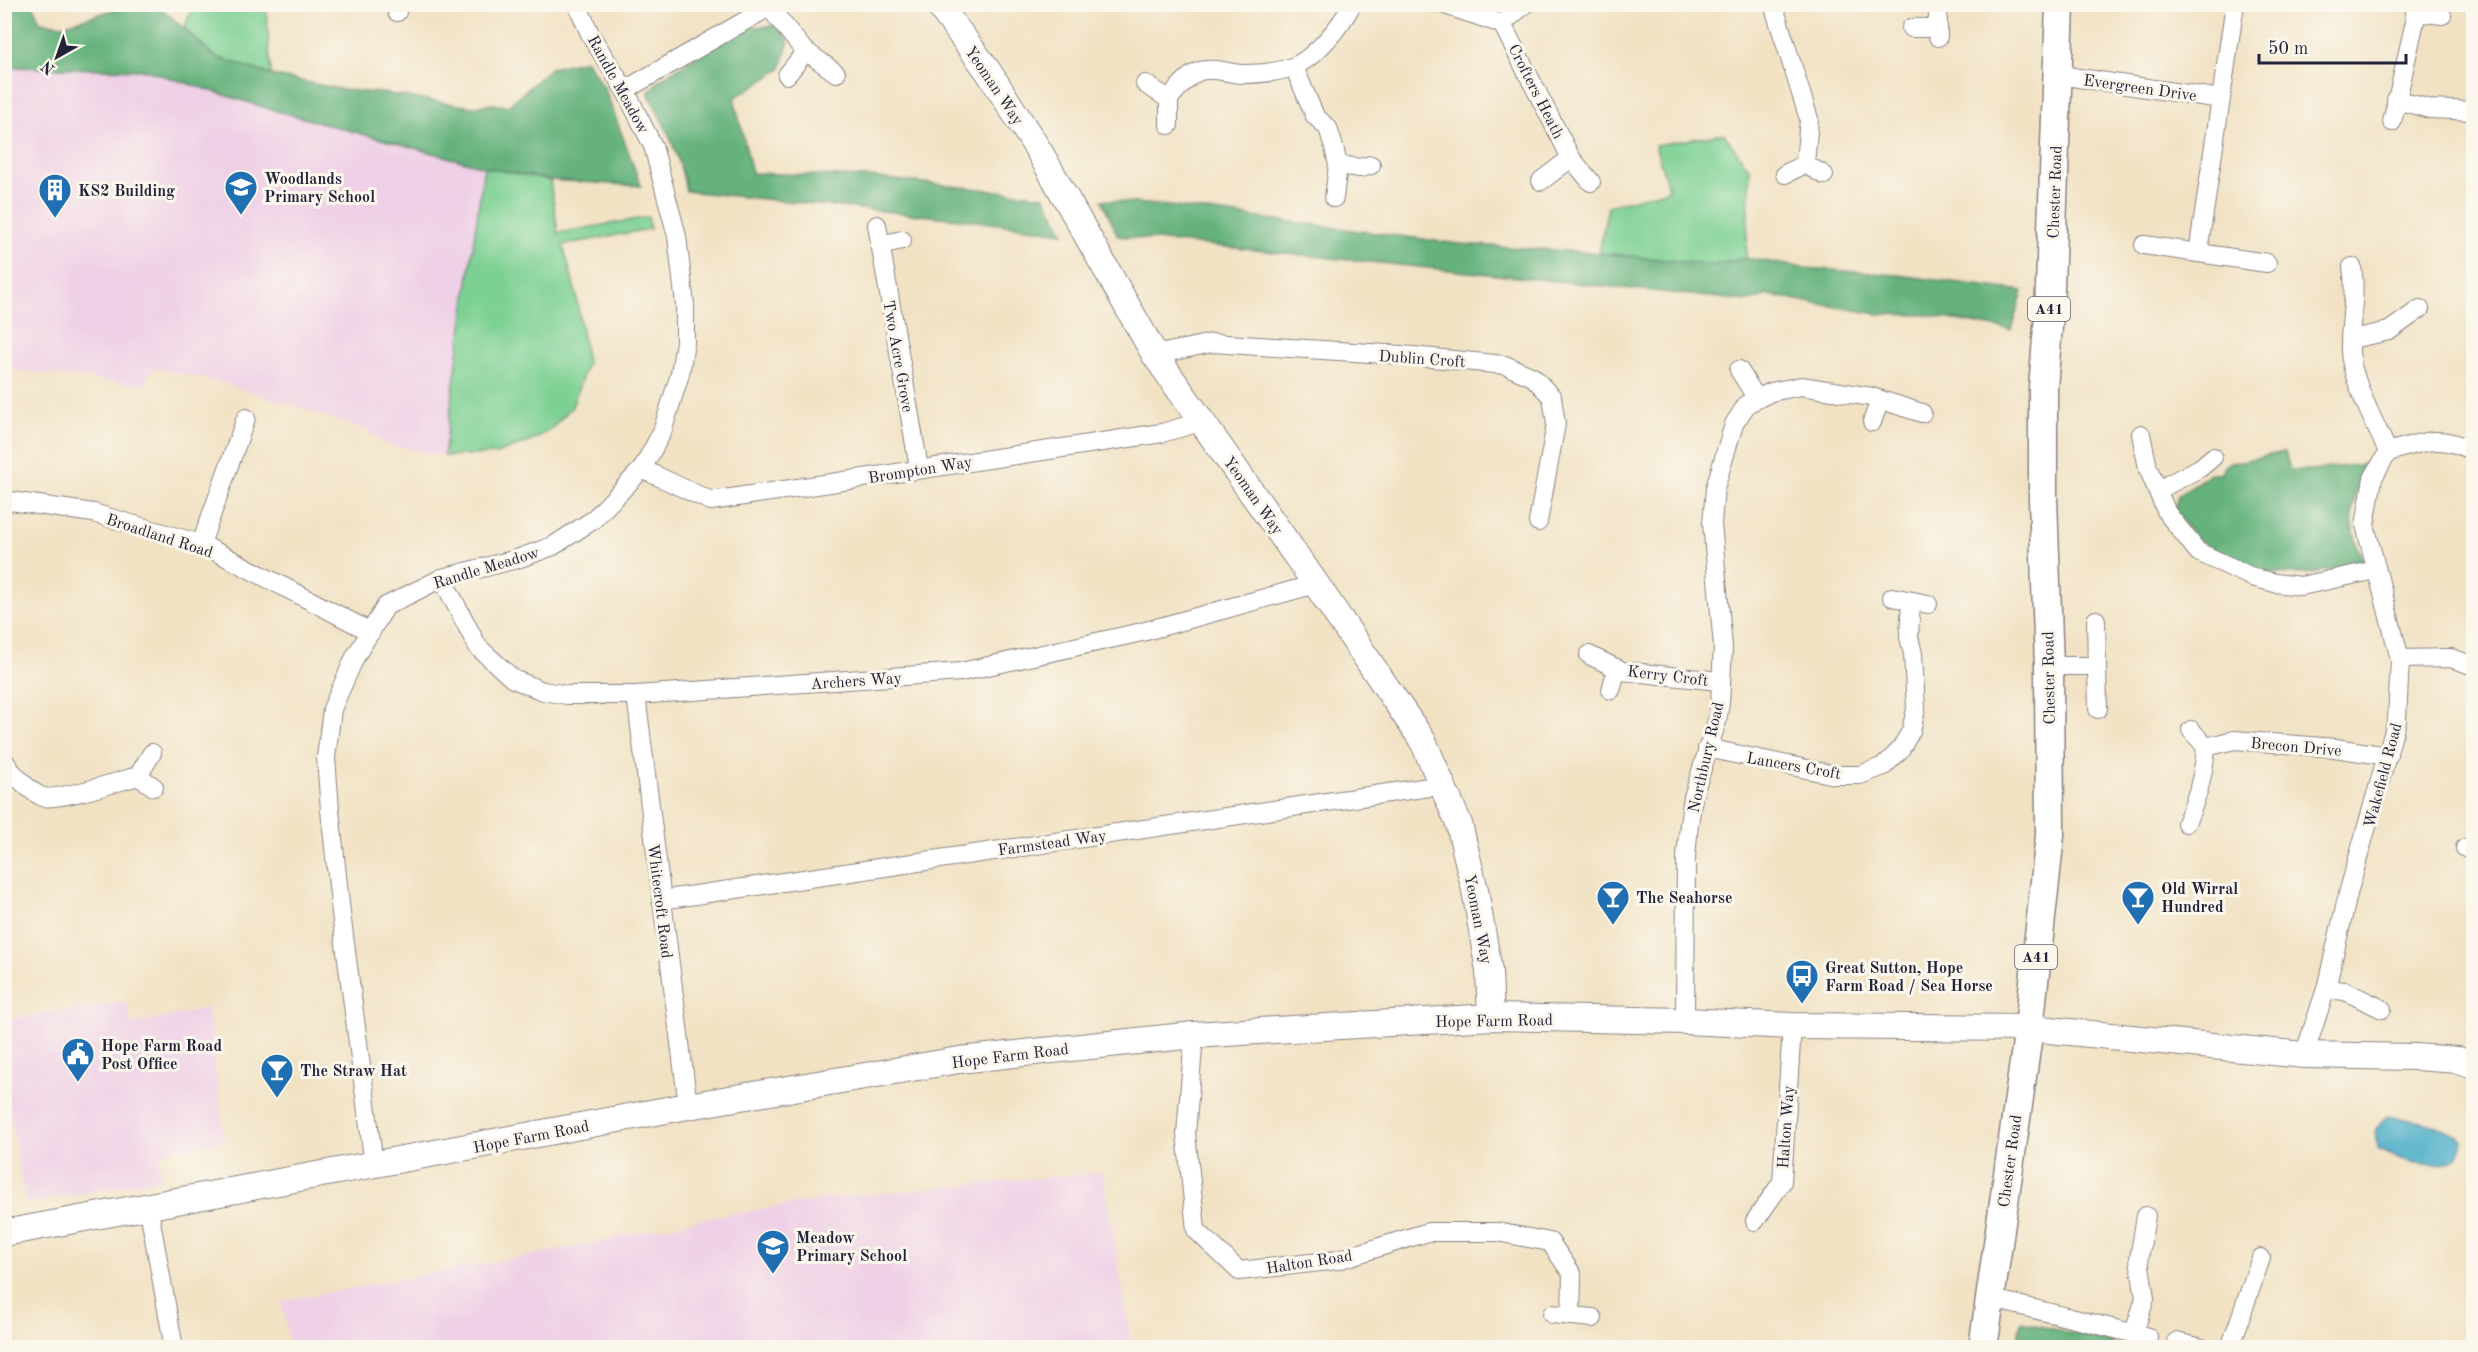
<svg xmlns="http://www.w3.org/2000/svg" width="2478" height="1352" font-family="'Old Standard TT',serif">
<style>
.built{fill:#efd0e6}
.green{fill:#7cd093;stroke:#4f7967;stroke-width:1.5}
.forest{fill:#65b27d;stroke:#446a5c;stroke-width:1.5}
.water{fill:#49adc8;stroke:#366882;stroke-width:1.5}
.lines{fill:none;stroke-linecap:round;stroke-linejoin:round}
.street-casing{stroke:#8a8280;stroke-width:20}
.secondary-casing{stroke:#8a8280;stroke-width:28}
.primary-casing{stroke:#8a8280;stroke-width:31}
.street{stroke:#fff;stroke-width:18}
.secondary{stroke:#fff;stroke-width:26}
.primary{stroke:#fff;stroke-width:28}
.labels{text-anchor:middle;stroke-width:6;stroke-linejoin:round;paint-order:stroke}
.shield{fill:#fbf7ec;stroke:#636270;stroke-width:1.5}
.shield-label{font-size:15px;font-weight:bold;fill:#22223b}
.street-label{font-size:16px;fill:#22223b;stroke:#fbf7ec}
.poi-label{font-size:16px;font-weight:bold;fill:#22223b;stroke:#fbf7ec;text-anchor:start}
</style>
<rect width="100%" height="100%" fill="#fbf7ec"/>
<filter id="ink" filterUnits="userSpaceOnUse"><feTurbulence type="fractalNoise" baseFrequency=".0167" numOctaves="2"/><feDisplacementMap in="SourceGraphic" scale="12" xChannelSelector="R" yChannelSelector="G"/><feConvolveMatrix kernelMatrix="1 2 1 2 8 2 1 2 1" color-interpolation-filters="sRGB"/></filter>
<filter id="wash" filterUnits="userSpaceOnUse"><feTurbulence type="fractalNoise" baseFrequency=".008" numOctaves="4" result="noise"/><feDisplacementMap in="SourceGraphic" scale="24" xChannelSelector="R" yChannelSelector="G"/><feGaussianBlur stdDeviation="1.35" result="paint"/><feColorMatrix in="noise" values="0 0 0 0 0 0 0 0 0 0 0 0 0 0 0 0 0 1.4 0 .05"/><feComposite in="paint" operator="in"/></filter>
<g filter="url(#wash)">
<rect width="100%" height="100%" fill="#f1e2c4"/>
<g class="built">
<path d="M5,67L145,70L266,108L484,167L444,456L388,445L367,430L217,381L153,368L145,385L5,369Z"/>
<path d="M127,1001L131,1025L208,1008L224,1141L158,1153L162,1179L25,1203L5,1084V1020Z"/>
<path d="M1103,1172L1132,1347H290L282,1301L571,1248L706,1218L831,1198Z"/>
</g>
<g class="green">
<path d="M194,5H266L271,75L214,56L184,28Z"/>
<path d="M1724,134L1750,170L1746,258L1714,265L1599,253L1608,206L1669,190L1655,145Z"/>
<path d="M484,167L550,180L558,233L648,217L650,229L563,245L576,294L587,363L572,407L550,430L531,441L496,454L444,456Z"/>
</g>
<g class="forest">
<path d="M5,4L33,5L40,22L63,25L130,5H158L214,56L271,75L344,90L382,93L472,107L492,104L508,106L551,68L586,60L605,89L641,186L550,180L484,167L266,108L145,70L5,67Z"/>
<path d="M777,26L789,40L781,69L734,98L752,173L869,177L1044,196L1064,233L969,220L686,191C680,155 665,125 648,93L659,80L743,27Z"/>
<path d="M1102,200L1169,206L1460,244L1601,253L1714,265L1746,258L1805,268L1897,275L2023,291L2011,330L1928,315L1878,314L1768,295L1749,301L1118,236Z"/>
<path d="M2285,452L2290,470H2311L2365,464C2351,504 2346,521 2363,560C2311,580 2261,580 2213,549C2207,545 2199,541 2194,536C2187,528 2181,518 2174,510L2178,495L2210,474H2220L2227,464Z"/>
<path d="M2021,1322L2113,1342L2112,1347H2016Z"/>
</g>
<path class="water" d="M2387,1116C2413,1121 2442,1122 2463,1140C2459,1181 2400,1161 2378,1149L2376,1129Z"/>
</g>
<g filter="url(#ink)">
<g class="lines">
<g class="street-casing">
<g id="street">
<path d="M396,4L397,12"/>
<path d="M1442,4L1502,24L1525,4"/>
<path d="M1773,4L1809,119L1805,164L1824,175"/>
<path d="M1938,4V37"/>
<path d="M769,7L803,49L836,73"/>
<path d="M2415,12L2442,15"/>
<path d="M1502,24L1571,158L1591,182"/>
<path d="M1911,28H1938"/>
<path d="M1294,67L1315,116L1328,128L1334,147L1338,165L1334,198"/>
<path d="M787,75L806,51"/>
<path d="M2059,75L2221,99"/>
<path d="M1145,84L1169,99"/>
<path d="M625,90L769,7L767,4"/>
<path d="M2396,100L2430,109L2474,111"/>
<path d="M2392,122L2415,21L2416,4"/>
<path d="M1169,125V99C1177,90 1188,75 1200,71C1215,67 1227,73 1241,74C1258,74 1276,73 1292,67C1313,60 1342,25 1352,4"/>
<path d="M1338,165L1360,168L1371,165"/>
<path d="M1785,174L1805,164"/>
<path d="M1541,181L1571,158"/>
<path d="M877,225L919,468"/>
<path d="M880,245L902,240"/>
<path d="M2144,245L2267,263"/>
<path d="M2198,253L2235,4"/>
<path d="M2352,267C2357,295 2349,323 2350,351C2351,379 2376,425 2388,452"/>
<path d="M2351,339L2389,331L2420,309"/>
<path d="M1155,355L1212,343L1402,355L1505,365L1533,377L1552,397L1556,424L1538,522"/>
<path d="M1739,370L1757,399"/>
<path d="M1872,422L1880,400"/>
<path d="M2141,434L2148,468L2167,513L2198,552L2252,577L2275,583L2301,586L2376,570"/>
<path d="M642,469L711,501L1162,433L1203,421"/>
<path d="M2158,490L2200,468L2213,457"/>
<path d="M4,500L93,513L201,544L371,632"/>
<path d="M201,544L246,418"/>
<path d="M442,578L478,647L513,679L543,691L567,695H636L961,672L1142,632L1316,584"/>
<path d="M1892,597L1928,604"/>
<path d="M1589,655L1622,671L1719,681"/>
<path d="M2400,659L2451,658L2474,666"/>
<path d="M2049,666H2097L2096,620"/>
<path d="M2097,666L2098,709"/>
<path d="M1611,690L1617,668"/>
<path d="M636,695L688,1106"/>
<path d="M2206,747L2234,740L2335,748L2388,756"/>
<path d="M1707,748L1835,775H1860L1884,766L1900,750L1911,731L1916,709L1913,654L1909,637L1911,601"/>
<path d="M4,759C7,768 14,774 21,781C27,787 35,794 43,797C58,801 120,781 138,776L152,753"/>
<path d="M138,776L154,787"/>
<path d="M2186,823C2197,800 2204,773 2206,747L2191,730"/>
<path d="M2465,848L2474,850"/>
<path d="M661,900L1443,785"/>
<path d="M2326,989L2345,991L2382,1009"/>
<path d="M1685,1021L1686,857L1689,824L1693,797L1717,721L1720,703L1723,647L1712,523L1715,488L1734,424L1747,404L1771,392L1801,386L1872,397L1922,413"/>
<path d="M1194,1035L1186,1134L1196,1230L1239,1271L1338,1260L1428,1232H1497L1550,1242L1572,1274L1571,1316"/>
<path d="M2304,1055L2326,989L2349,890L2397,720L2400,659L2365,525L2373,478L2388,452C2422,442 2441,433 2474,452"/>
<path d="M374,1165L341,913L330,810L326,758L332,709L355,657L386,606L442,578L517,559L553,546L593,520L642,469L662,432L680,374L685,342V305L677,236L653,146L625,90L591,36L577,4"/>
<path d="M148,1205L174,1348"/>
<path d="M1755,1221L1782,1182L1792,1026"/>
<path d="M1989,1298L2148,1337"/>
<path d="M1552,1314L1593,1318"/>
<path d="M2134,1333L2145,1298L2139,1259L2146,1216"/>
<path d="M2176,1342L2202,1348"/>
<path d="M2230,1348L2261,1258"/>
</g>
</g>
<g class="secondary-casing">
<g id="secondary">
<path d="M938,4L988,71L1039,151L1155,355L1316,584L1423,741L1459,824L1475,890L1489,971L1491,1017"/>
<path d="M4,1233L688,1106L959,1060L1194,1035L1491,1017L1685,1021L1792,1026L2029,1028L2304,1055L2415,1057L2458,1060L2474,1065"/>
</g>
</g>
<g class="primary-casing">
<path id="primary" d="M1983,1348L2029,1028L2050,835L2049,666L2043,500V387L2049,315L2060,4"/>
</g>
<use href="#street" class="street"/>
<use href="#secondary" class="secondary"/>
<use href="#primary" class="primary"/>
</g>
</g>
<defs>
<g id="school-pin" transform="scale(1.725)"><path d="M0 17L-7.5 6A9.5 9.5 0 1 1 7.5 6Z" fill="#1f6fb2" stroke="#fbf7ec"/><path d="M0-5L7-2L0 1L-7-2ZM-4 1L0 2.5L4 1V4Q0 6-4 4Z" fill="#fff"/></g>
<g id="building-pin" transform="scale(1.725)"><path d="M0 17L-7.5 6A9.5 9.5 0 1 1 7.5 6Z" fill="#1f6fb2" stroke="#fbf7ec"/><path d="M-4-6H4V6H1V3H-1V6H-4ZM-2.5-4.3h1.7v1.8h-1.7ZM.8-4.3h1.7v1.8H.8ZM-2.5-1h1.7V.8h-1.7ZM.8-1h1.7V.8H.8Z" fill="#fff"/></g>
<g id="bar-pin" transform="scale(1.725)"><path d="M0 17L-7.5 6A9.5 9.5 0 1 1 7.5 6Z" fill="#1f6fb2" stroke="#fbf7ec"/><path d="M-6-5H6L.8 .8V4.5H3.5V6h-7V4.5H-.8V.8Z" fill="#fff"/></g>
<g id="bus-pin" transform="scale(1.725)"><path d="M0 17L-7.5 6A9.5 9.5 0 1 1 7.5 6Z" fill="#1f6fb2" stroke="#fbf7ec"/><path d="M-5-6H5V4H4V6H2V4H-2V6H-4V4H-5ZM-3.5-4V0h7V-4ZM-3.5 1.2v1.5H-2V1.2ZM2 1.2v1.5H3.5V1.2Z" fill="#fff"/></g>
<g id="civic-pin" transform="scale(1.725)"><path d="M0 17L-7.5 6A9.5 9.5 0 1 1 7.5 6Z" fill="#1f6fb2" stroke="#fbf7ec"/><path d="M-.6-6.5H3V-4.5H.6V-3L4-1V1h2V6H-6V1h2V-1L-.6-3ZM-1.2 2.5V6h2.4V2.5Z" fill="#fff"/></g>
</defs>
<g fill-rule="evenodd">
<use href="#school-pin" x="241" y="187"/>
<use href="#building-pin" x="55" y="190"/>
<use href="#bar-pin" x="1613" y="897"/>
<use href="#bar-pin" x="2138" y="897"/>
<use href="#bus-pin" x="1802" y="976"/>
<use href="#civic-pin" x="78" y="1054"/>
<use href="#bar-pin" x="277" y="1070"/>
<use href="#school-pin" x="773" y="1246"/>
</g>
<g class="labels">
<g class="shield">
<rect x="2028" y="297" width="42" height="24" rx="4.5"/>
<rect x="2015" y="945" width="42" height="24" rx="4.5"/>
</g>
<g class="shield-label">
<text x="2049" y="314">A41</text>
<text x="2036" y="962">A41</text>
</g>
<g class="street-label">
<text transform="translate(619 84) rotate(61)" y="6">Randle Meadow</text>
<text transform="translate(995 85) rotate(56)" y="6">Yeoman Way</text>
<text transform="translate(2140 87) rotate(8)" y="6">Evergreen Drive</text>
<text transform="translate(1537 91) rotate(63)" y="6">Crofters Heath</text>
<text transform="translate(2054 192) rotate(-88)" y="6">Chester Road</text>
<text transform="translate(899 356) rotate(80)" y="6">Two Acre Grove</text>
<text transform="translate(1422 358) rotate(4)" y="6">Dublin Croft</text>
<text transform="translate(920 469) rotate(-9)" y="6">Brompton Way</text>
<text transform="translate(1254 495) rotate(55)" y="6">Yeoman Way</text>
<text transform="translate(160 535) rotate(18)" y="6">Broadland Road</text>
<text transform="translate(486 567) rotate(-17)" y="6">Randle Meadow</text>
<text transform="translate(1668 675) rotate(7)" y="6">Kerry Croft</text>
<text transform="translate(2048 678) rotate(-91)" y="6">Chester Road</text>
<text transform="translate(856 680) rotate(-4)" y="6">Archers Way</text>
<text transform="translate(2296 746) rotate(5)" y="6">Brecon Drive</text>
<text transform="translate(1705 757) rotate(-77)" y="6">Northbury Road</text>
<text transform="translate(1794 765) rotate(10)" y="6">Lancers Croft</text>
<text transform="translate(2382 775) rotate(-75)" y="6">Wakefield Road</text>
<text transform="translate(1052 842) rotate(-8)" y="6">Farmstead Way</text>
<text transform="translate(661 901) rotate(83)" y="6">Whitecroft Road</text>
<text transform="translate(1479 919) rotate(79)" y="6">Yeoman Way</text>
<text transform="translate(1494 1020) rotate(-1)" y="6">Hope Farm Road</text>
<text transform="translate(1010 1055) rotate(-7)" y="6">Hope Farm Road</text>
<text transform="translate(1785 1127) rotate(-86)" y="6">Halton Way</text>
<text transform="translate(531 1136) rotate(-11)" y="6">Hope Farm Road</text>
<text transform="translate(2009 1161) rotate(-82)" y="6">Chester Road</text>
<text transform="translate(1309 1261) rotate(-9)" y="6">Halton Road</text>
</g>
<g class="poi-label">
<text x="264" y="184">Woodlands<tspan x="264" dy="18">Primary School</tspan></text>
<text x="78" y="196">KS2 Building</text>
<text x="2161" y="894">Old Wirral<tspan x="2161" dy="18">Hundred</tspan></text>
<text x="1636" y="903">The Seahorse</text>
<text x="1825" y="973">Great Sutton, Hope<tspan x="1825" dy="18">Farm Road / Sea Horse</tspan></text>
<text x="101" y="1051">Hope Farm Road<tspan x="101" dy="18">Post Office</tspan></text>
<text x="300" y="1076">The Straw Hat</text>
<text x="796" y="1243">Meadow<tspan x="796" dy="18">Primary School</tspan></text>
</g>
</g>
<rect width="2478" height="1352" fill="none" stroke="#fbf7ec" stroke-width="24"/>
<g transform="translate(57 57) rotate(220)" stroke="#fbf7ec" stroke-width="4.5" paint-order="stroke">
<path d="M0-4.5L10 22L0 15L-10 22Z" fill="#22223b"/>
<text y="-9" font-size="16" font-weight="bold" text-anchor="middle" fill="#22223b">N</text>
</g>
<path d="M2259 54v9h147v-9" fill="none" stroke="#22223b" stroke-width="3"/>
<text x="2268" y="54" font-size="18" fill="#22223b" stroke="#fbf7ec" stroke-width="4.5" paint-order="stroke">50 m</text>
</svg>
